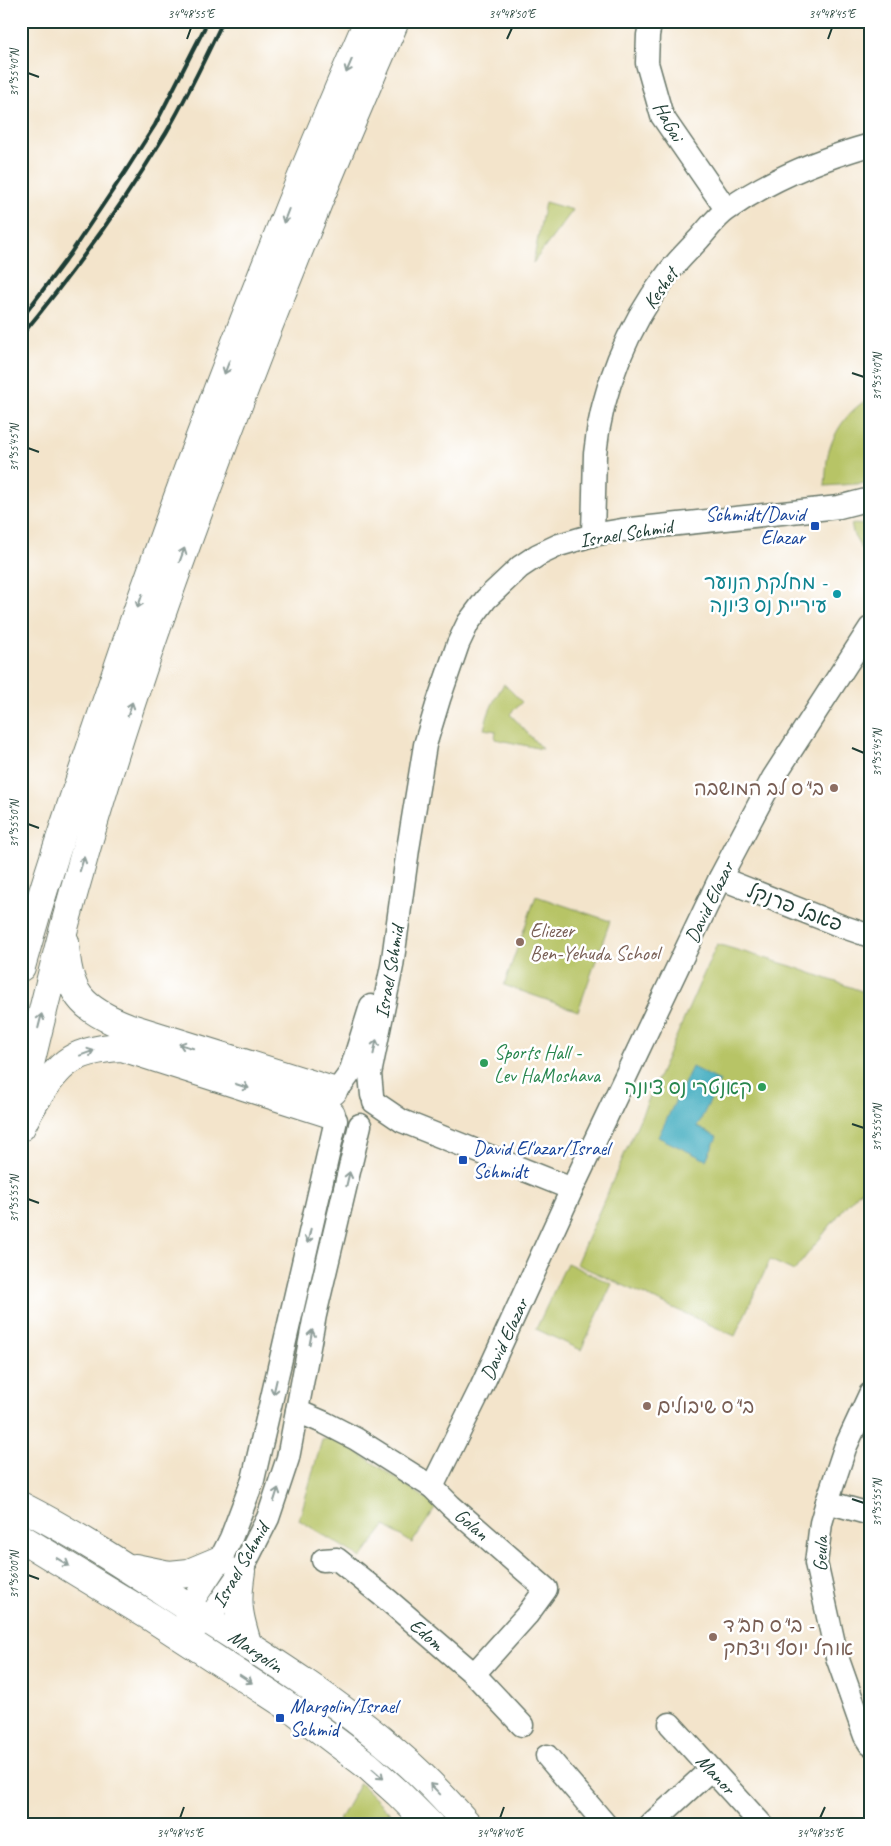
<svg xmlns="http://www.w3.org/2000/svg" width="891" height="1846" font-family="Caveat,'Playpen Sans Hebrew',sans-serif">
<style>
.green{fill:#b7c466;stroke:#6b804d}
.water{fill:#40acbf;stroke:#30747a}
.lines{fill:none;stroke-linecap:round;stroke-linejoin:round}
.minor-casing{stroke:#697769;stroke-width:25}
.major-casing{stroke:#697769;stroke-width:30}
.minor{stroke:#fff;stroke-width:22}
.major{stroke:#fff;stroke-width:28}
.rail{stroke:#1f3d34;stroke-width:4}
.oneway{stroke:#8f9e9a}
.ticks{fill:none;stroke:#1f3d34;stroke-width:2}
.transit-dot{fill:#1a4fb4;stroke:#fff;stroke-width:2}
.culture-dot{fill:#0f9aa8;stroke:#fff;stroke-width:2}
.education-dot{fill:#8d6e63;stroke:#fff;stroke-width:2}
.leisure-dot{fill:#2e9e5b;stroke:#fff;stroke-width:2}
.labels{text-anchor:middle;stroke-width:5;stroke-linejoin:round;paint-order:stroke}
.street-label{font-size:20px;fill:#1f3d34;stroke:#fff}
.transit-label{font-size:20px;fill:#164399;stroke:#fff;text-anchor:start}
.culture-label{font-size:20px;fill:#0d838f;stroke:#fff;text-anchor:end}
.education-label{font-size:20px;fill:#785e54;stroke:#fff;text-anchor:start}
.leisure-label{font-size:20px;fill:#27864d;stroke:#fff;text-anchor:start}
.neatline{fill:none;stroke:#1f3d34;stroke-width:2}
.ticks-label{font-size:12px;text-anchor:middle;fill:#1f3d34}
</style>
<rect width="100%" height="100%" fill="#fff"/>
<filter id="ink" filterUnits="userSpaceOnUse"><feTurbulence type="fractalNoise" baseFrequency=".02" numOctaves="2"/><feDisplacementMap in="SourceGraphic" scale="10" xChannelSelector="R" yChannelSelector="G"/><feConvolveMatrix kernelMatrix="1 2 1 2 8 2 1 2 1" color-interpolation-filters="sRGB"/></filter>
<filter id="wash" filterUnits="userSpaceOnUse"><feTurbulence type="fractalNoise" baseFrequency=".0096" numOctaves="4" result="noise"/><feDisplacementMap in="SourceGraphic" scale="20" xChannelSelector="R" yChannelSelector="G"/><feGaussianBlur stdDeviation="1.12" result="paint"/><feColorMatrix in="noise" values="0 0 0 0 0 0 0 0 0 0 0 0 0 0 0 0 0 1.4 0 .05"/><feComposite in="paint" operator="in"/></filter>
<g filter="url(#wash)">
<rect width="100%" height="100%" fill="#f3e4cb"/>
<g class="green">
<path d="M545,202L573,210L533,263Z"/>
<path d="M870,398V483L825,486C826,476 826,464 828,454C834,431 849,409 870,398Z"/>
<path d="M851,524L870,525V563L854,536Z"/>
<path d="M504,684L522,702L510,714L542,749L495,739L496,731L484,729C488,712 494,699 504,684Z"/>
<path d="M536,896L610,921L578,1011L504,985Z"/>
<path d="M717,944L791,966L870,994V1180L845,1207L794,1271L770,1260L735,1336L576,1264Z"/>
<path d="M567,1263L612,1284L581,1350L536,1329Z"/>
<path d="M331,1438L344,1443L437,1506L412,1543L385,1526L361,1558L299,1520L322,1440Z"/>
<path d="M360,1783L402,1825H336Z"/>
</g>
<path class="water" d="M692,1067L720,1081L697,1127L717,1137L706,1160L658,1137Z"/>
</g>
<g filter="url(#ink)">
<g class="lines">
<g class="minor-casing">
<g id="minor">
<path d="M651,21L648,35L647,63L662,116L726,209"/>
<path d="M593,535L595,454C601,390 628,326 666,276C676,262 688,251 699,239C708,229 717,216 728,209C771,179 820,159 870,145"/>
<path d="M720,878L841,926L870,936"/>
<path d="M342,1084L350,1073L371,1006"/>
<path d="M372,1095L370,1074L392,966L408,849L425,745L439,699L458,644L468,623L486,599L520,567L538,555L559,545L593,535L622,530L839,507L870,499"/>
<path d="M374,1102L402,1121L572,1189"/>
<path d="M870,1394L845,1448L827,1502L821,1523L816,1563L837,1657L865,1736L870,1744"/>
<path d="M297,1411L325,1423L356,1439L432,1487L451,1506L546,1589L527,1615L474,1674"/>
<path d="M432,1487L481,1388L572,1189L720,878L773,778L870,628"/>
<path d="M827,1502L870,1514"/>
<path d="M323,1560L337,1559L389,1601L474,1674L522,1725"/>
<path d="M185,1624L189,1607L220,1560L231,1538L253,1480L336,1120"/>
<path d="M193,1630L208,1619L241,1571L268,1518L288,1458L315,1315L360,1125"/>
<path d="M670,1724L762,1825"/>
<path d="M547,1756L606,1825"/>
<path d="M650,1825L711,1769"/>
</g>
</g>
<g class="major-casing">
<g id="major">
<path d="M65,942C67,993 81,1009 128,1027L333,1091"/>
<path d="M21,967C46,876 78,786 108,697C185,468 271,242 368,21"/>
<path d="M21,1102C39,1026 57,949 79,874C115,744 159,617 206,491C264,333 327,176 395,21"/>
<path d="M21,1127C29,1109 50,1075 66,1063C81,1051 103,1048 122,1047L331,1114"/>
<path d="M21,1506C78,1535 132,1571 186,1606C259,1652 334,1698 399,1755C424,1776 446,1800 468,1825"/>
<path d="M21,1538L151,1617L297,1712L368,1766L398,1793L430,1825"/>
<path d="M135,1568L169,1575L189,1573L220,1560"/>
<path d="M241,1571C236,1604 238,1614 248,1646"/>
</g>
</g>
<use href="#minor" class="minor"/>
<use href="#major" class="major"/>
<g class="rail">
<path d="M21,319L70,254L125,172L155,125L208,21"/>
<path d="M21,336C74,272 123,204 166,133C187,97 205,59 223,21"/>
</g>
</g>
<defs><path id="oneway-shaft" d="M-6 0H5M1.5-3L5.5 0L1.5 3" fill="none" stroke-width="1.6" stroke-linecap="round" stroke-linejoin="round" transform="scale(1.25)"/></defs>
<g class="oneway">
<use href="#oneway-shaft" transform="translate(349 66) rotate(113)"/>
<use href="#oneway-shaft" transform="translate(286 216) rotate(111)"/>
<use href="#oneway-shaft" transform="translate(227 367) rotate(111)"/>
<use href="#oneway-shaft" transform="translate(182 555) rotate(-70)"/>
<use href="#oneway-shaft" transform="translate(140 601) rotate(109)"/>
<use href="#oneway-shaft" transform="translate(130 709) rotate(-72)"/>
<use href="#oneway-shaft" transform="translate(82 864) rotate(-73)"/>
<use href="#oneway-shaft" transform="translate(40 1021) rotate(-76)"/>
<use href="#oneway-shaft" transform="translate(186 1046) rotate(-163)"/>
<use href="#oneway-shaft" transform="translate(375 1047) rotate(-78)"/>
<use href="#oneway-shaft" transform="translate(87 1053) rotate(-20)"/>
<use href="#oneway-shaft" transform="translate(242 1086) rotate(18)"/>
<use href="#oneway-shaft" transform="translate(348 1179) rotate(-77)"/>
<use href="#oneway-shaft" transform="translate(309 1236) rotate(103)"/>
<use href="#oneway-shaft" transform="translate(311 1337) rotate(-79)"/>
<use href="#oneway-shaft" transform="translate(275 1387) rotate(103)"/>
<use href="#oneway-shaft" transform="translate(276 1495) rotate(-72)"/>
<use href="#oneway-shaft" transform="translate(63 1562) rotate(31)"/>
<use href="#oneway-shaft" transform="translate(246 1679) rotate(33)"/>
<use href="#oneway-shaft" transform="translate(378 1774) rotate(41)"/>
<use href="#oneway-shaft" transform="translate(435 1789) rotate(-134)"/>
</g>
</g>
<path class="ticks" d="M187,39L191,28M507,39L512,28M828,39L832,28M28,73L39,77M852,373L864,377M28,448L39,452M852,748L864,753M28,824L39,828M852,1124L864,1128M28,1199L39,1203M852,1499L864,1503M28,1575L39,1579M180,1818L184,1807M500,1818L504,1807M820,1818L825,1807"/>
<g class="transit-dot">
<rect x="810" y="521" width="10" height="10" rx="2.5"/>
<rect x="458" y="1155" width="10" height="10" rx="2.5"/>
<rect x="275" y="1713" width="10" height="10" rx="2.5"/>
</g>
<circle class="culture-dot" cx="837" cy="594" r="5"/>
<g class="education-dot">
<circle cx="834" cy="788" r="5"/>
<circle cx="520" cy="942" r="5"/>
<circle cx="647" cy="1406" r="5"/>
<circle cx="713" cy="1637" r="5"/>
</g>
<g class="leisure-dot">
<circle cx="484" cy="1063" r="5"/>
<circle cx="762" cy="1087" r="5"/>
</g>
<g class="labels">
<g class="street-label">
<text transform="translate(669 121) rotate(61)" y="7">HaGai</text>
<text transform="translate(660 288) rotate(-55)" y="7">Keshet</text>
<text transform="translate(626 533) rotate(-9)" y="7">Israel Schmid</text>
<text transform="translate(709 902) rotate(-64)" y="7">David Elazar</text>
<text transform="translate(795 907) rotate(21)" y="7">פאבל פרנקל</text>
<text transform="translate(389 972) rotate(-80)" y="7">Israel Schmid</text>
<text transform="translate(504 1339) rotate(-65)" y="7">David Elazar</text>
<text transform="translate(472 1524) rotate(41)" y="7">Golan</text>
<text transform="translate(820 1554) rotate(-88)" y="7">Geula</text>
<text transform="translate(240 1565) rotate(-60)" y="7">Israel Schmid</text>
<text transform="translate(427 1634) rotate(41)" y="7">Edom</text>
<text transform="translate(256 1651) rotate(34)" y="7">Margolin</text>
<text transform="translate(716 1774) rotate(47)" y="7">Manor</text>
</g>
<g class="transit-label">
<text x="805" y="521" text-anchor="end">Schmidt/David<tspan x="805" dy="23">Elazar</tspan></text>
<text x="473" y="1155">David El'azar/Israel<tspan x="473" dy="23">Schmidt</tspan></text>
<text x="290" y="1713">Margolin/Israel<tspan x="290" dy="23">Schmid</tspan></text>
</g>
<g class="culture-label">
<text x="827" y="589">מחלקת הנוער -<tspan x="827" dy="23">עיריית נס ציונה</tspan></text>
</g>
<g class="education-label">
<text x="824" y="795" text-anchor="end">בי"ס לב המושבה</text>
<text x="530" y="937">Eliezer<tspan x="530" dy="23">Ben-Yehuda School</tspan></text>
<text x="657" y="1413">בי"ס שיבולים</text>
<text x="723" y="1632">בי"ס חב"ד -<tspan x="723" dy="23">אוהל יוסף ויצחק</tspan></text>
</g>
<g class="leisure-label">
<text x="494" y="1059">Sports Hall -<tspan x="494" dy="23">Lev HaMoshava</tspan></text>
<text x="752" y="1094" text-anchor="end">קאנטרי נס ציונה</text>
</g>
</g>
<rect width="891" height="1846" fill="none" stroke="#fff" stroke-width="55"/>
<rect x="28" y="28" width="836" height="1790" class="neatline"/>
<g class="ticks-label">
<text x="191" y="18">34°48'55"E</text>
<text x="512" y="18">34°48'50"E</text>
<text x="832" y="18">34°48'45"E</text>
<text transform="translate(14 73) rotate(-90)" y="4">31°55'40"N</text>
<text transform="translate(877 377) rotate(-90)" y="4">31°55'40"N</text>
<text transform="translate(14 448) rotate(-90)" y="4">31°55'45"N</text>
<text transform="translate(877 753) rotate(-90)" y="4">31°55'45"N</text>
<text transform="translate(14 824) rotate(-90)" y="4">31°55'50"N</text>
<text transform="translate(877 1128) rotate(-90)" y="4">31°55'50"N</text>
<text transform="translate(14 1199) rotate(-90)" y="4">31°55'55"N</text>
<text transform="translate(877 1503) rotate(-90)" y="4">31°55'55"N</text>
<text transform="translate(14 1575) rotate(-90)" y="4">31°56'00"N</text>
<text x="180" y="1837">34°48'45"E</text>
<text x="500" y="1837">34°48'40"E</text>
<text x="820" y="1837">34°48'35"E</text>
</g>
</svg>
